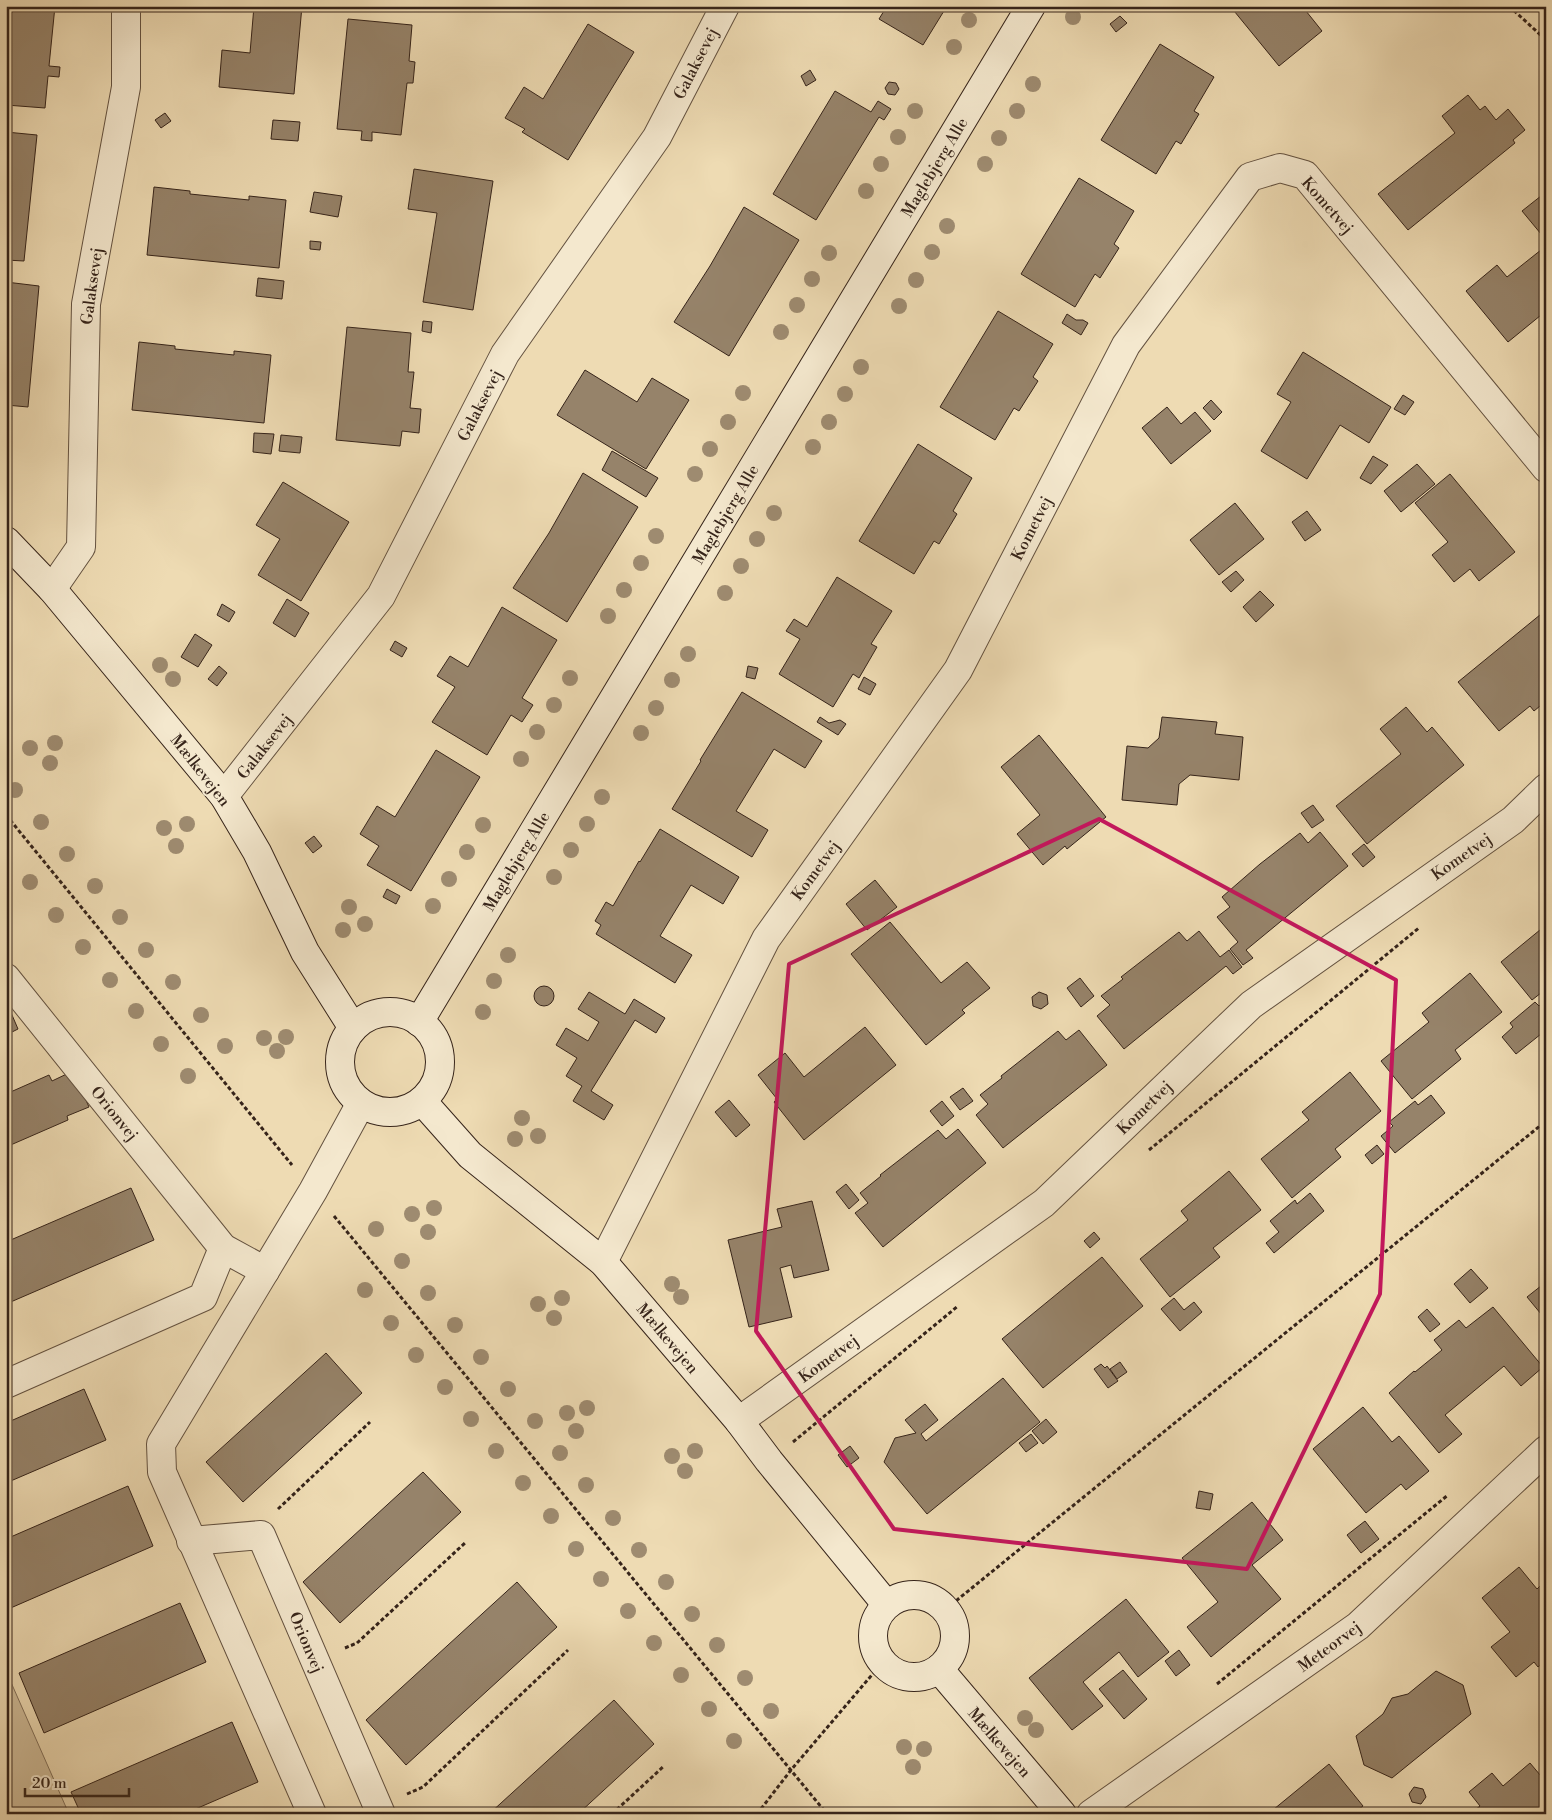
<svg xmlns="http://www.w3.org/2000/svg" width="1552" height="1820" font-family="'Libre Bodoni',serif">
<style>
.green{fill:#cfbc99;stroke:#82705a}
.building{fill:#96836a;stroke:#36241a}
.lines{fill:none;stroke-linecap:round;stroke-linejoin:round}
.street-casing{stroke:#645240;stroke-width:30}
.secondary-casing{stroke:#36241a;stroke-width:30}
.path{stroke:#36241a;stroke-width:3;stroke-dasharray:4 2.5;stroke-linecap:butt}
.street{stroke:#f4e8ce;stroke-width:28}
.secondary{stroke:#f4e8ce;stroke-width:28}
.tree{fill:#9e8b70}
.marked{fill:none;stroke:#c2185b;stroke-width:4;stroke-linejoin:round}
.labels{text-anchor:middle;stroke-width:4;stroke-linejoin:round;paint-order:stroke}
.street-label{font-size:16px;fill:#36241a;stroke:#f4e8ce}
</style>
<rect width="100%" height="100%" fill="#eedbb3"/>
<filter id="stains"><feTurbulence type="fractalNoise" baseFrequency=".004" numOctaves="4"/><feColorMatrix values="0 0 0 0 .2 0 0 0 0 .09 0 0 0 0 .02 0 0 0 .5 -.17"/></filter>
<radialGradient id="worn" r=".72"><stop offset=".6" stop-color="#630" stop-opacity="0"/><stop offset="1" stop-color="#630" stop-opacity=".3"/></radialGradient>
<path class="green" d="M6,1671L69,1814H6Z"/>
<g class="building">
<path d="M6,6H55L49,66L60,67L59,77L48,76L45,108L6,105Z"/>
<path d="M254,6H302L294,94L219,87L222,50L250,53Z"/>
<path d="M887,6H947L923,45L879,19Z"/>
<path d="M1230,6H1302L1322,31L1279,66Z"/>
<path d="M1120,16L1127,23L1116,32L1110,24Z"/>
<path d="M348,19L412,25L409,61L415,62L413,83H407L401,135L372,132V141L361,140L362,131L337,129Z"/>
<path d="M588,24L634,52L568,160L522,132L525,129L505,118L524,87L543,99Z"/>
<path d="M1160,44L1214,77L1194,111L1199,114L1181,144L1176,141L1156,174L1101,140Z"/>
<path d="M810,70L816,80L806,86L801,76Z"/>
<path d="M889,82L896,83L899,89L895,95L888,94L885,88Z"/>
<path d="M835,91L871,112L878,101L891,109L884,120L879,117L816,220L773,194Z"/>
<path d="M1468,95L1480,110L1485,106L1496,120L1508,109L1525,130L1513,140L1515,143L1408,230L1378,194L1455,133L1442,116Z"/>
<path d="M165,113L171,121L161,128L155,120Z"/>
<path d="M273,120L300,122L298,141L271,139Z"/>
<path d="M6,132L37,135L24,261L6,260Z"/>
<path d="M414,169L493,181L473,310L423,302L437,213L408,209Z"/>
<path d="M1079,178L1134,211L1114,244L1119,248L1100,278L1095,274L1075,307L1021,274Z"/>
<path d="M154,187L190,191V194L249,200V196L286,200L279,268L147,255Z"/>
<path d="M314,192L342,196L338,217L310,212Z"/>
<path d="M1546,192V240L1522,211Z"/>
<path d="M744,207L799,240L729,356L674,322L710,266Z"/>
<path d="M310,241L321,242L320,250L310,249Z"/>
<path d="M1546,246V311L1508,342L1466,291L1497,265L1507,277Z"/>
<path d="M258,278L284,281L282,299L256,296Z"/>
<path d="M6,282L39,286L28,407L6,405Z"/>
<path d="M998,311L1053,344L1033,377L1038,381L1019,411L1014,408L995,440L940,407Z"/>
<path d="M1067,314L1076,320H1083L1088,323L1081,335L1062,323Z"/>
<path d="M423,321L432,322L431,333L422,331Z"/>
<path d="M347,327L411,333L408,372H414L410,408L421,409L419,433L402,431L400,446L336,440Z"/>
<path d="M139,342L175,346V349L234,355V351L271,355L264,423L132,410Z"/>
<path d="M1303,352L1391,407L1369,443L1340,425L1307,479L1261,451L1291,402L1277,394Z"/>
<path d="M585,370L637,402L652,378L689,400L646,469L557,415Z"/>
<path d="M1403,395L1414,402L1405,415L1394,409Z"/>
<path d="M1211,400L1222,412L1214,420L1203,408Z"/>
<path d="M1167,407L1181,424L1195,412L1211,431L1171,464L1142,428Z"/>
<path d="M254,433L274,434L271,454L253,452Z"/>
<path d="M281,435L302,437L300,453L279,451Z"/>
<path d="M918,444L972,478L953,511L957,514L939,544L934,541L914,574L859,541Z"/>
<path d="M612,451L658,478L646,497L602,470Z"/>
<path d="M1373,456L1388,465L1371,484L1360,478Z"/>
<path d="M1417,464L1435,484L1401,512L1384,491Z"/>
<path d="M583,473L638,507L567,622L513,588L549,533Z"/>
<path d="M1450,474L1515,552L1479,581L1470,569L1454,582L1432,555L1448,542L1415,503Z"/>
<path d="M283,482L349,522L301,601L258,575L280,539L256,525Z"/>
<path d="M1235,503L1264,539L1219,575L1190,540Z"/>
<path d="M1307,511L1321,530L1305,541L1292,522Z"/>
<path d="M1236,571L1244,580L1231,592L1222,582Z"/>
<path d="M837,577L892,611L871,644L877,647L859,678L853,674L833,707L779,674L800,639L786,631L794,619L807,627Z"/>
<path d="M1260,591L1274,605L1256,622L1243,607Z"/>
<path d="M287,599L309,613L295,637L273,623Z"/>
<path d="M222,604L235,612L229,622L217,615Z"/>
<path d="M502,607L557,640L522,698L533,705L522,722L511,715L487,755L432,722L455,687L437,676L450,656L468,667Z"/>
<path d="M1546,610V701L1534,711L1530,706L1499,731L1458,682Z"/>
<path d="M195,634L212,645L198,667L181,657Z"/>
<path d="M395,641L407,648L402,657L390,650Z"/>
<path d="M219,666L227,673L217,686L208,679Z"/>
<path d="M748,666L758,668L755,679L746,677Z"/>
<path d="M864,677L876,684L870,695L858,689Z"/>
<path d="M742,692L822,741L805,768L774,749L736,811L768,830L752,857L672,809L701,761L700,760Z"/>
<path d="M1406,707L1427,732L1432,727L1464,765L1367,844L1336,806L1401,754L1380,729Z"/>
<path d="M820,717L829,723L840,720L846,724L838,735L817,722Z"/>
<path d="M1162,717L1217,722L1215,734L1243,737L1239,780L1190,775L1179,784L1177,805L1122,800L1127,746L1148,748L1159,738Z"/>
<path d="M1039,735L1106,817L1067,849L1065,846L1043,865L1017,834L1040,815L1001,767Z"/>
<path d="M436,750L480,777L411,891L367,865L379,846L360,834L377,806L395,817Z"/>
<path d="M1313,805L1324,820L1312,828L1301,813Z"/>
<path d="M660,829L739,877L723,904L691,885L660,936L692,955L675,983L596,934L601,925L595,921L606,902L613,906L639,861L640,862Z"/>
<path d="M1320,832L1348,866L1246,950L1253,958L1243,965L1230,949L1238,942L1217,917L1230,907L1222,897L1260,864L1300,833L1308,843Z"/>
<path d="M314,836L322,846L313,853L305,843Z"/>
<path d="M1364,844L1375,857L1363,867L1352,854Z"/>
<path d="M875,880L897,907L867,930L846,904Z"/>
<path d="M387,889L400,896L396,904L383,897Z"/>
<path d="M890,922L941,983L967,962L990,988L962,1010L965,1013L926,1045L851,954Z"/>
<path d="M1546,925V989L1532,1000L1501,962Z"/>
<path d="M1199,931L1220,957L1229,950L1242,967L1233,974L1226,966L1124,1049L1097,1016L1110,1005L1101,996L1123,979L1121,977L1179,932L1187,941Z"/>
<path d="M1470,973L1502,1012L1455,1050L1461,1059L1412,1099L1381,1061L1429,1022L1422,1013Z"/>
<path d="M1080,978L1094,996L1081,1007L1067,988Z"/>
<circle cx="544" cy="996" r="10"/>
<path d="M589,992L625,1014L634,999L665,1018L656,1033L635,1020L591,1091L613,1105L604,1120L573,1101L582,1086L566,1076L577,1058L556,1045L566,1028L588,1041L599,1022L578,1009Z"/>
<path d="M1039,992L1047,995L1048,1004L1041,1009L1033,1006L1032,997Z"/>
<path d="M1546,1000V1030L1516,1054L1502,1037L1513,1027L1510,1023L1535,1002L1539,1006Z"/>
<path d="M6,1001L18,1029L6,1035Z"/>
<path d="M865,1027L896,1065L804,1140L774,1102L777,1099L758,1075L785,1053L804,1077Z"/>
<path d="M1079,1030L1107,1065L1003,1148L976,1115L988,1104L980,1095L1002,1078L1001,1076L1058,1031L1066,1040Z"/>
<path d="M73,1071L89,1107L67,1116L68,1120L6,1147V1094L49,1075L52,1081Z"/>
<path d="M1350,1072L1381,1111L1335,1149L1341,1157L1292,1198L1261,1159L1309,1120L1302,1112Z"/>
<path d="M963,1088L973,1101L960,1110L950,1097Z"/>
<path d="M1431,1095L1445,1113L1395,1153L1381,1136L1393,1126L1389,1122L1415,1101L1418,1105Z"/>
<path d="M729,1100L750,1125L736,1137L715,1112Z"/>
<path d="M942,1101L954,1116L942,1126L930,1111Z"/>
<path d="M958,1129L986,1163L883,1247L855,1213L868,1203L860,1193L881,1176L880,1175L938,1130L946,1139Z"/>
<path d="M1377,1145L1384,1154L1372,1164L1365,1155Z"/>
<path d="M1229,1171L1261,1210L1213,1248L1220,1257L1170,1297L1140,1259L1188,1220L1181,1211Z"/>
<path d="M846,1184L859,1200L849,1209L836,1192Z"/>
<path d="M131,1188L154,1240L6,1304V1242Z"/>
<path d="M1310,1193L1324,1211L1274,1253L1266,1243L1279,1232L1270,1221L1295,1200L1297,1204Z"/>
<path d="M812,1201L829,1270L794,1278L791,1265L780,1268L792,1317L749,1327L728,1240L782,1227L777,1209Z"/>
<path d="M1094,1232L1100,1239L1090,1248L1084,1241Z"/>
<path d="M1102,1257L1143,1306L1043,1388L1002,1339Z"/>
<path d="M1471,1269L1488,1288L1470,1303L1454,1284Z"/>
<path d="M1546,1282V1320L1527,1297Z"/>
<path d="M1174,1298L1184,1310L1194,1302L1202,1312L1180,1331L1161,1309Z"/>
<path d="M1493,1307L1543,1367L1521,1386L1504,1366L1445,1415L1462,1434L1439,1453L1389,1393L1414,1371L1415,1372L1442,1350L1434,1340L1459,1320L1466,1328Z"/>
<path d="M1427,1309L1440,1324L1430,1332L1418,1317Z"/>
<path d="M326,1353L362,1393L243,1502L206,1462Z"/>
<path d="M1120,1362L1127,1372L1117,1379L1110,1369Z"/>
<path d="M1101,1364L1105,1368L1107,1366L1118,1381L1108,1388L1094,1369Z"/>
<path d="M1003,1378L1040,1422L927,1514L884,1462L895,1438L916,1433L905,1420L925,1404L938,1420L921,1434L926,1441Z"/>
<path d="M84,1389L106,1440L6,1483V1423Z"/>
<path d="M1363,1407L1392,1442L1399,1436L1429,1471L1406,1490L1401,1484L1366,1513L1313,1449Z"/>
<path d="M1046,1419L1057,1432L1043,1444L1032,1431Z"/>
<path d="M1031,1434L1038,1443L1026,1452L1019,1443Z"/>
<path d="M850,1446L859,1458L847,1467L838,1455Z"/>
<path d="M423,1472L461,1512L340,1623L303,1582Z"/>
<path d="M128,1486L153,1546L6,1610V1539Z"/>
<path d="M1199,1491L1213,1494L1210,1510L1196,1508Z"/>
<path d="M1252,1502L1283,1540L1252,1565L1281,1599L1211,1657L1187,1627L1218,1602L1182,1558Z"/>
<path d="M1365,1521L1379,1539L1361,1553L1347,1535Z"/>
<path d="M1519,1567L1537,1589L1541,1585L1546,1591V1660L1538,1667L1534,1662L1516,1677L1491,1647L1510,1632L1482,1598Z"/>
<path d="M517,1582L557,1627L406,1765L366,1720Z"/>
<path d="M1126,1599L1169,1652L1138,1677L1119,1652L1083,1682L1103,1706L1072,1730L1029,1678Z"/>
<path d="M180,1603L206,1662L44,1733L19,1673Z"/>
<path d="M1179,1650L1190,1665L1176,1676L1165,1661Z"/>
<path d="M1123,1670L1147,1699L1124,1719L1099,1689Z"/>
<path d="M1436,1671L1463,1685L1471,1714L1392,1778L1364,1765L1356,1736L1383,1714L1392,1698L1408,1694Z"/>
<path d="M614,1700L654,1744L578,1814H489Z"/>
<path d="M232,1722L258,1782L184,1814H81L71,1792Z"/>
<path d="M1530,1763L1546,1782V1814H1470L1480,1806L1469,1792L1492,1773L1503,1786Z"/>
<path d="M1329,1764L1363,1806L1353,1814H1268Z"/>
<path d="M1414,1787L1423,1789L1426,1797L1421,1804L1412,1802L1409,1794Z"/>
</g>
<g class="lines">
<g class="street-casing">
<g id="street">
<path d="M52,589L81,547L86,304L126,87V6"/>
<path d="M224,796L381,596L505,354L657,137L725,6"/>
<path d="M6,978L223,1248L265,1271"/>
<path d="M603,1262L766,939L958,670L1126,345L1250,177L1280,168L1305,175L1546,468"/>
<path d="M6,1384L203,1297L223,1248"/>
<path d="M739,1421L1044,1203L1251,1005L1513,820L1546,788"/>
<path d="M191,1541L261,1535L381,1814"/>
<path d="M312,1814L162,1472L161,1444L313,1191L361,1103"/>
<path d="M1091,1814L1358,1626L1546,1450"/>
</g>
</g>
<g class="secondary-casing">
<g id="secondary">
<path d="M6,541L52,589L224,796L257,852L305,952L353,1028"/>
<circle cx="390" cy="1062" r="50"/>
<path d="M419,1022L1031,6"/>
<path d="M422,1101L470,1155L603,1262L739,1421L769,1461L886,1604"/>
<circle cx="914" cy="1636" r="41"/>
<path d="M939,1669L1062,1814"/>
</g>
</g>
<g class="path">
<path d="M1509,6L1546,40"/>
<path d="M6,815L292,1165"/>
<path d="M1149,1150L1420,927"/>
<path d="M334,1216L827,1814"/>
<path d="M793,1442L958,1306"/>
<path d="M278,1509L370,1422"/>
<path d="M946,1609L1546,1121"/>
<path d="M345,1648L357,1643L466,1542"/>
<path d="M1217,1684L1448,1495"/>
<path d="M407,1794L423,1787L568,1650"/>
<path d="M612,1814L664,1766"/>
<path d="M757,1814L791,1770L882,1663"/>
</g>
<use href="#street" class="street"/>
<use href="#secondary" class="secondary"/>
</g>
<g class="tree">
<circle cx="1073" cy="17" r="8"/>
<circle cx="969" cy="20" r="8"/>
<circle cx="954" cy="47" r="8"/>
<circle cx="1033" cy="84" r="8"/>
<circle cx="915" cy="111" r="8"/>
<circle cx="1017" cy="111" r="8"/>
<circle cx="898" cy="137" r="8"/>
<circle cx="999" cy="138" r="8"/>
<circle cx="881" cy="164" r="8"/>
<circle cx="985" cy="164" r="8"/>
<circle cx="866" cy="191" r="8"/>
<circle cx="947" cy="226" r="8"/>
<circle cx="932" cy="252" r="8"/>
<circle cx="829" cy="253" r="8"/>
<circle cx="812" cy="279" r="8"/>
<circle cx="916" cy="280" r="8"/>
<circle cx="797" cy="305" r="8"/>
<circle cx="899" cy="306" r="8"/>
<circle cx="781" cy="332" r="8"/>
<circle cx="861" cy="367" r="8"/>
<circle cx="743" cy="393" r="8"/>
<circle cx="845" cy="394" r="8"/>
<circle cx="728" cy="422" r="8"/>
<circle cx="829" cy="422" r="8"/>
<circle cx="813" cy="447" r="8"/>
<circle cx="710" cy="449" r="8"/>
<circle cx="695" cy="474" r="8"/>
<circle cx="774" cy="513" r="8"/>
<circle cx="656" cy="536" r="8"/>
<circle cx="757" cy="539" r="8"/>
<circle cx="641" cy="563" r="8"/>
<circle cx="741" cy="566" r="8"/>
<circle cx="624" cy="590" r="8"/>
<circle cx="725" cy="593" r="8"/>
<circle cx="608" cy="616" r="8"/>
<circle cx="688" cy="654" r="8"/>
<circle cx="160" cy="665" r="8"/>
<circle cx="570" cy="678" r="8"/>
<circle cx="173" cy="679" r="8"/>
<circle cx="672" cy="680" r="8"/>
<circle cx="554" cy="705" r="8"/>
<circle cx="656" cy="708" r="8"/>
<circle cx="537" cy="732" r="8"/>
<circle cx="641" cy="733" r="8"/>
<circle cx="55" cy="743" r="8"/>
<circle cx="30" cy="748" r="8"/>
<circle cx="521" cy="759" r="8"/>
<circle cx="50" cy="763" r="8"/>
<circle cx="15" cy="790" r="8"/>
<circle cx="602" cy="797" r="8"/>
<circle cx="41" cy="822" r="8"/>
<circle cx="187" cy="824" r="8"/>
<circle cx="587" cy="824" r="8"/>
<circle cx="483" cy="825" r="8"/>
<circle cx="164" cy="828" r="8"/>
<circle cx="176" cy="846" r="8"/>
<circle cx="571" cy="850" r="8"/>
<circle cx="467" cy="852" r="8"/>
<circle cx="67" cy="854" r="8"/>
<circle cx="554" cy="877" r="8"/>
<circle cx="449" cy="879" r="8"/>
<circle cx="30" cy="882" r="8"/>
<circle cx="95" cy="886" r="8"/>
<circle cx="433" cy="906" r="8"/>
<circle cx="349" cy="907" r="8"/>
<circle cx="56" cy="915" r="8"/>
<circle cx="120" cy="917" r="8"/>
<circle cx="365" cy="924" r="8"/>
<circle cx="343" cy="930" r="8"/>
<circle cx="83" cy="947" r="8"/>
<circle cx="146" cy="950" r="8"/>
<circle cx="508" cy="955" r="8"/>
<circle cx="110" cy="980" r="8"/>
<circle cx="494" cy="981" r="8"/>
<circle cx="173" cy="982" r="8"/>
<circle cx="136" cy="1011" r="8"/>
<circle cx="483" cy="1012" r="8"/>
<circle cx="201" cy="1015" r="8"/>
<circle cx="286" cy="1037" r="8"/>
<circle cx="264" cy="1038" r="8"/>
<circle cx="161" cy="1044" r="8"/>
<circle cx="225" cy="1046" r="8"/>
<circle cx="277" cy="1051" r="8"/>
<circle cx="188" cy="1076" r="8"/>
<circle cx="522" cy="1118" r="8"/>
<circle cx="538" cy="1136" r="8"/>
<circle cx="515" cy="1139" r="8"/>
<circle cx="434" cy="1208" r="8"/>
<circle cx="412" cy="1214" r="8"/>
<circle cx="376" cy="1229" r="8"/>
<circle cx="428" cy="1232" r="8"/>
<circle cx="402" cy="1261" r="8"/>
<circle cx="672" cy="1284" r="8"/>
<circle cx="365" cy="1290" r="8"/>
<circle cx="428" cy="1293" r="8"/>
<circle cx="681" cy="1297" r="8"/>
<circle cx="562" cy="1298" r="8"/>
<circle cx="538" cy="1304" r="8"/>
<circle cx="554" cy="1318" r="8"/>
<circle cx="391" cy="1323" r="8"/>
<circle cx="455" cy="1325" r="8"/>
<circle cx="416" cy="1355" r="8"/>
<circle cx="481" cy="1357" r="8"/>
<circle cx="445" cy="1387" r="8"/>
<circle cx="508" cy="1389" r="8"/>
<circle cx="587" cy="1408" r="8"/>
<circle cx="567" cy="1413" r="8"/>
<circle cx="471" cy="1419" r="8"/>
<circle cx="535" cy="1421" r="8"/>
<circle cx="576" cy="1431" r="8"/>
<circle cx="496" cy="1451" r="8"/>
<circle cx="695" cy="1451" r="8"/>
<circle cx="560" cy="1453" r="8"/>
<circle cx="672" cy="1456" r="8"/>
<circle cx="685" cy="1471" r="8"/>
<circle cx="523" cy="1483" r="8"/>
<circle cx="586" cy="1485" r="8"/>
<circle cx="551" cy="1516" r="8"/>
<circle cx="613" cy="1518" r="8"/>
<circle cx="576" cy="1549" r="8"/>
<circle cx="639" cy="1550" r="8"/>
<circle cx="601" cy="1579" r="8"/>
<circle cx="666" cy="1582" r="8"/>
<circle cx="628" cy="1611" r="8"/>
<circle cx="692" cy="1614" r="8"/>
<circle cx="654" cy="1643" r="8"/>
<circle cx="717" cy="1645" r="8"/>
<circle cx="681" cy="1675" r="8"/>
<circle cx="745" cy="1678" r="8"/>
<circle cx="709" cy="1709" r="8"/>
<circle cx="771" cy="1711" r="8"/>
<circle cx="1025" cy="1718" r="8"/>
<circle cx="1036" cy="1730" r="8"/>
<circle cx="734" cy="1741" r="8"/>
<circle cx="904" cy="1747" r="8"/>
<circle cx="924" cy="1749" r="8"/>
<circle cx="913" cy="1767" r="8"/>
</g>
<path class="marked" d="M1099,819L1396,980L1380,1294L1247,1569L894,1529L756,1331L789,964Z"/>
<g class="labels">
<g class="street-label">
<text transform="translate(695 63) rotate(-63)" y="6">Galaksevej</text>
<text transform="translate(934 167) rotate(-59)" y="6">Maglebjerg Alle</text>
<text transform="translate(1328 205) rotate(49)" y="6">Kometvej</text>
<text transform="translate(91 286) rotate(-82)" y="6">Galaksevej</text>
<text transform="translate(479 405) rotate(-63)" y="6">Galaksevej</text>
<text transform="translate(725 514) rotate(-59)" y="6">Maglebjerg Alle</text>
<text transform="translate(1031 528) rotate(-63)" y="6">Kometvej</text>
<text transform="translate(264 746) rotate(-52)" y="6">Galaksevej</text>
<text transform="translate(201 770) rotate(52)" y="6">Mælkevejen</text>
<text transform="translate(1461 856) rotate(-35)" y="6">Kometvej</text>
<text transform="translate(516 861) rotate(-59)" y="6">Maglebjerg Alle</text>
<text transform="translate(815 870) rotate(-54)" y="6">Kometvej</text>
<text transform="translate(1144 1107) rotate(-44)" y="6">Kometvej</text>
<text transform="translate(115 1113) rotate(51)" y="6">Orionvej</text>
<text transform="translate(668 1338) rotate(50)" y="6">Mælkevejen</text>
<text transform="translate(828 1358) rotate(-36)" y="6">Kometvej</text>
<text transform="translate(307 1642) rotate(67)" y="6">Orionvej</text>
<text transform="translate(1329 1646) rotate(-36)" y="6">Meteorvej</text>
<text transform="translate(1000 1742) rotate(49)" y="6">Mælkevejen</text>
</g>
</g>
<rect width="1552" height="1820" fill="none" stroke="#eedbb3" stroke-width="25"/>
<rect x="8" y="8" width="1537" height="1805" fill="none" stroke="#36241a" stroke-width="2.5"/>
<rect x="12" y="12" width="1527" height="1795" fill="none" stroke="#36241a"/>
<path d="M25 1788v8h104v-8" fill="none" stroke="#36241a" stroke-width="2.5"/>
<text x="32" y="1788" font-size="15" fill="#36241a" stroke="#f4e8ce" stroke-width="4" paint-order="stroke">20 m</text>
<rect width="100%" height="100%" filter="url(#stains)"/>
<rect width="100%" height="100%" fill="url(#worn)"/>
</svg>
